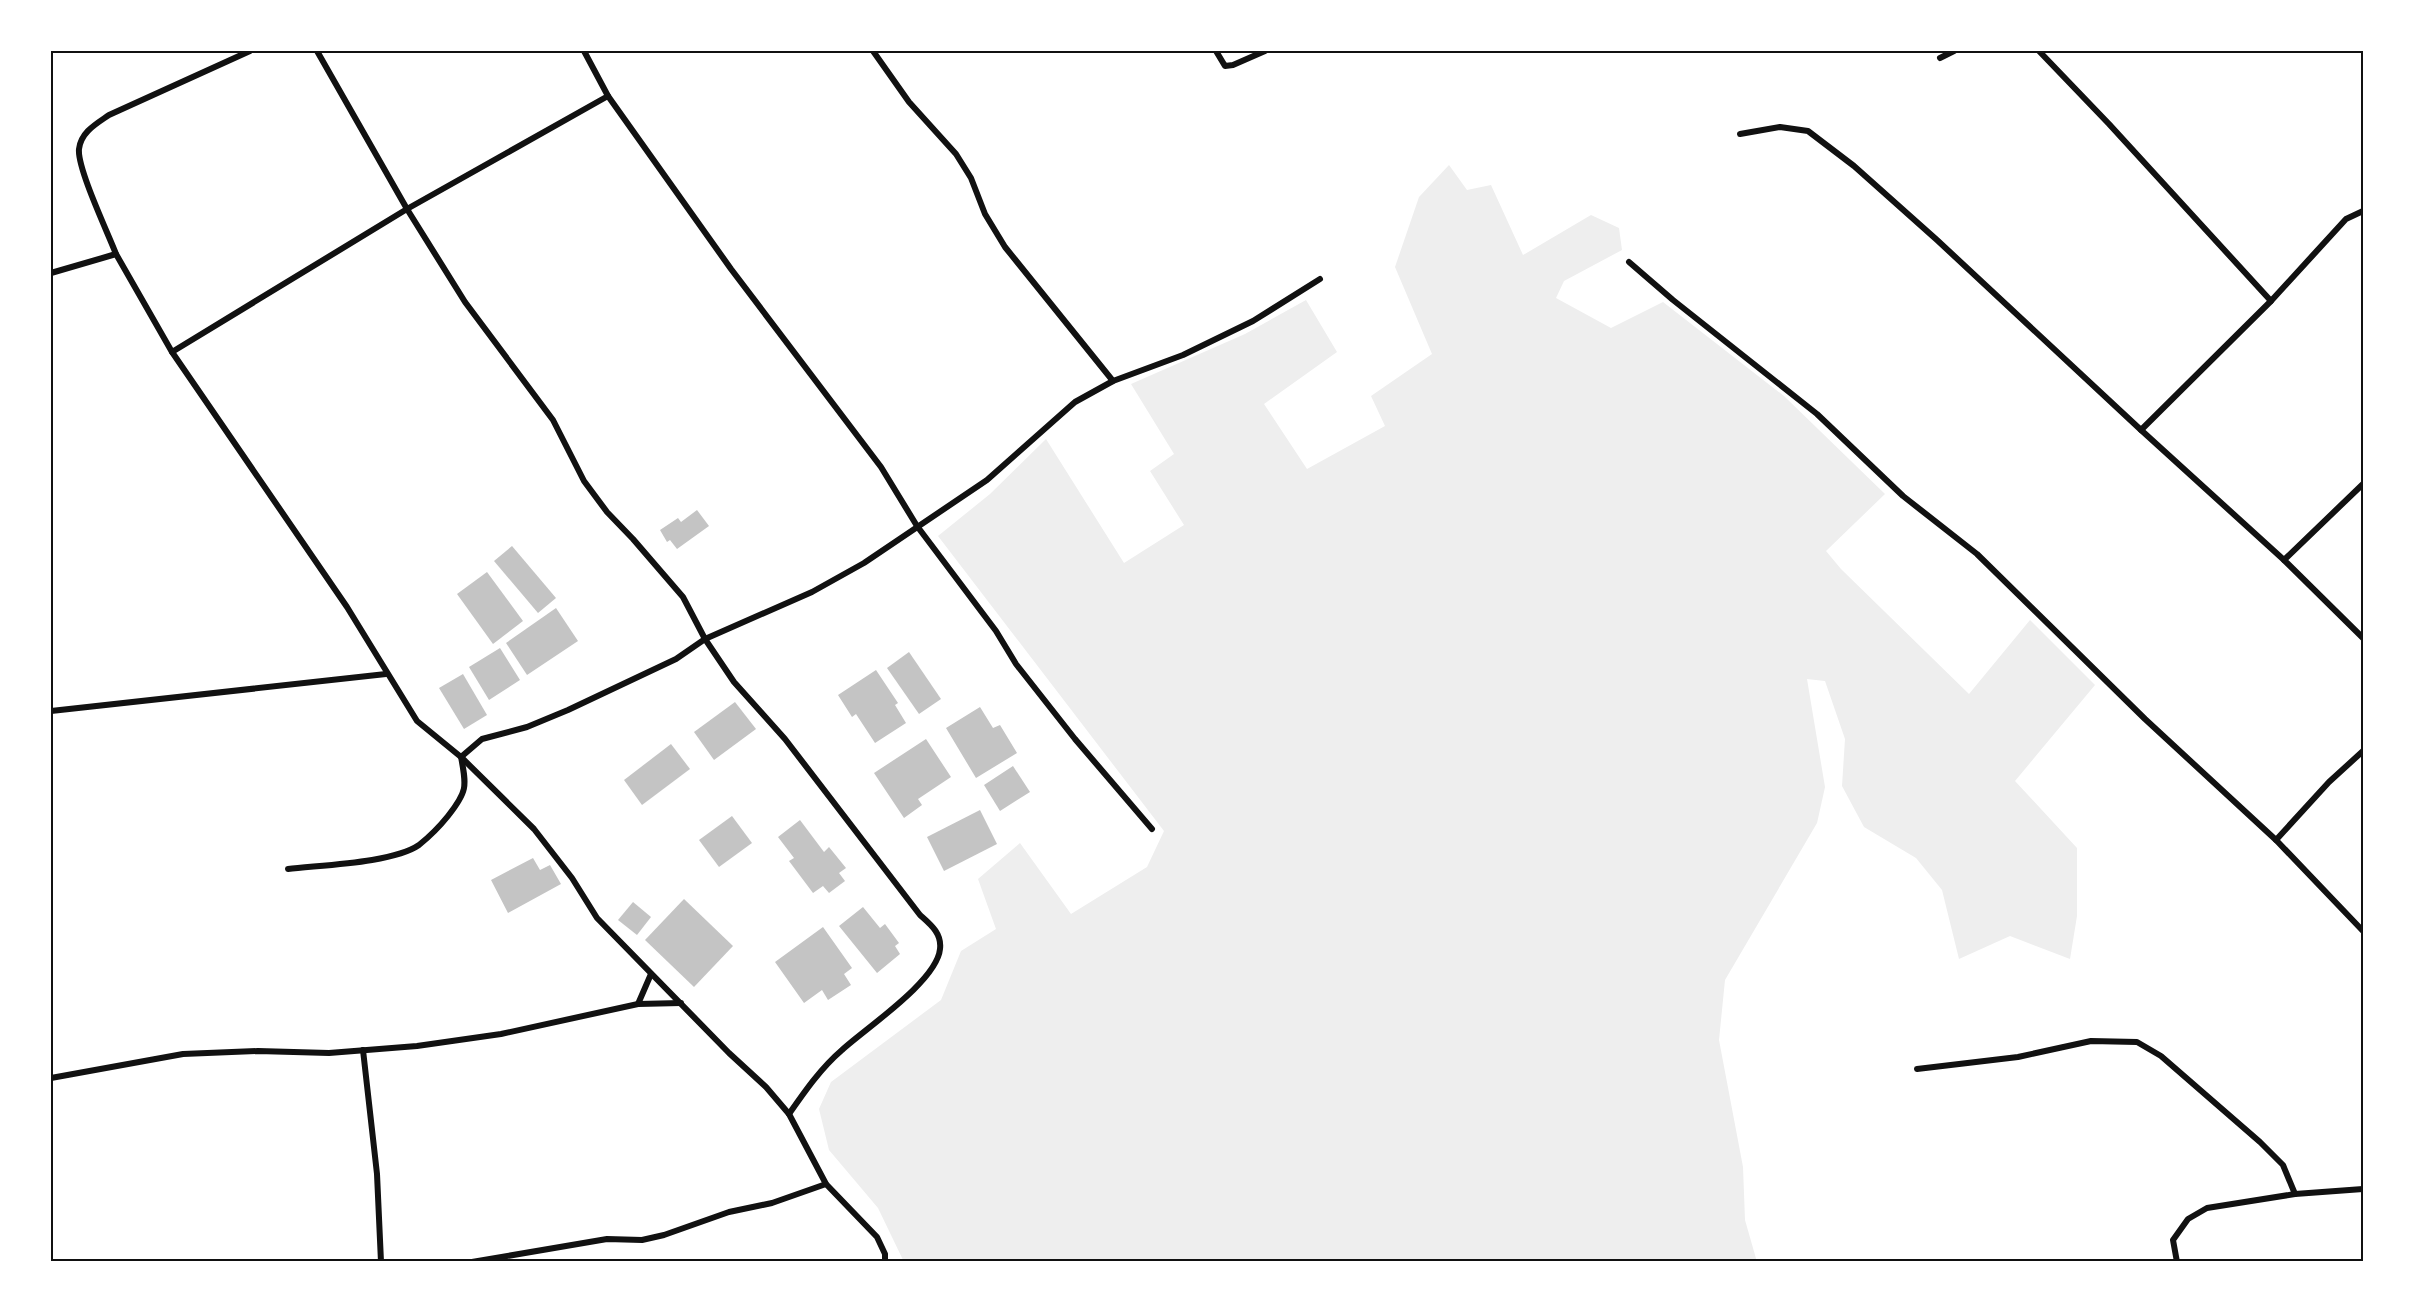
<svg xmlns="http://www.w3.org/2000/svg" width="2414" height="1313" font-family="Raleway,sans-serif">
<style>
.green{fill:#eee}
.building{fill:#c4c4c4}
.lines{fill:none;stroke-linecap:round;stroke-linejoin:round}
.minor{stroke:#111;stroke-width:6}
.neatline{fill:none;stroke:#111;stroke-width:2}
</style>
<rect width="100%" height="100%" fill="#fff"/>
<path class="green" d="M1449,165L1467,190L1491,185L1523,255L1591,215L1619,228L1622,250L1564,281L1556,298L1611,328L1663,302L1784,396L1885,494L1826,551L1841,569L1969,694L2030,620L2095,685L2015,781L2077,848V916L2070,959L2010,936L1959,959L1942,890L1916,858L1864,827L1842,786L1845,739L1825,681L1807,679L1825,787L1817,823L1725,980L1719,1040L1743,1167L1745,1220L1757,1262H904L878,1208L829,1150L819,1109L831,1082L941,1000L961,951L996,929L978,879L1020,843L1071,914L1147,867L1164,831L938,536L990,494L1046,439L1124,563L1184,525L1150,471L1174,454L1131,384L1245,334L1306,300L1337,352L1264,404L1307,469L1385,426L1371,396L1432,354L1395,267L1419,197Z"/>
<g class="building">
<path d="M697,510L709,526L677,549L670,540L667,542L660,530L678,518L681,522Z"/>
<path d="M512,546L556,598L538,613L494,561Z"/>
<path d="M487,572L523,621L493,644L457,594Z"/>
<path d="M556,608L578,641L527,675L506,643Z"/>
<path d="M500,648L520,680L489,700L469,667Z"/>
<path d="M909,652L941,699L919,714L887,668Z"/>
<path d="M876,670L898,703L895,705L906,723L875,743L856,714L852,717L838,695Z"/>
<path d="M463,674L487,715L464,729L439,688Z"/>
<path d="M735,702L756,729L714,760L694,732Z"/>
<path d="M980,707L993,728L1000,725L1017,753L976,778L946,728Z"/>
<path d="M926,739L951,777L918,799L922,805L904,818L874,773Z"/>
<path d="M671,744L690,769L642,805L624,780Z"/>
<path d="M1013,766L1030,792L1000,811L984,785Z"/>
<path d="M980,810L997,844L944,871L927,837Z"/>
<path d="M732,816L752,843L719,867L699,840Z"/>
<path d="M800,820L824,852L829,847L846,868L839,873L845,881L829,893L823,886L813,893L789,861L794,858L778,837Z"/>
<path d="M533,858L540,870L550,865L561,884L508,913L491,880Z"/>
<path d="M684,899L733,946L694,987L645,940Z"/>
<path d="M633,902L651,917L637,935L618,920Z"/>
<path d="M863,907L880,928L885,924L899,943L895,946L900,954L877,973L839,926Z"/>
<path d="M823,927L852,968L844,974L851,985L828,1000L822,990L804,1003L775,962Z"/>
</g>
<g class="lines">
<g class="minor">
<path d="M317,51L407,209L465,302L553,420L584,481L607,512L633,539L683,597L705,639L734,682L785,739L920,915C930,924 942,933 940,949C937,981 866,1028 842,1050C821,1068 805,1091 789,1114"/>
<path d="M873,51L909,102L956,154L971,178L985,214L1005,247L1113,381"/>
<path d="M1216,51L1225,66L1233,65L1265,51"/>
<path d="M2039,51L2109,124L2271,301"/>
<path d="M1940,58L1954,51"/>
<path d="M608,96L731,269L881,467L917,526L996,631L1016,664L1075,739L1152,829"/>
<path d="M1740,134L1780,127L1808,131L1854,166L1937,240L2141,430L2271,301L2346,219L2363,211"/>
<path d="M116,254C108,233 77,168 79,149C81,132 96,124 109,115L250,51"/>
<path d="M1629,262L1673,300L1817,414L1903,496L1977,554L2145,719L2276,840"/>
<path d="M51,273L116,254L172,352L347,607L417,721L461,757L534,829L572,878L597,918L729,1053L766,1087L789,1114L826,1184L877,1237L885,1254V1262"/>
<path d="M172,352L407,209L608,96L584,51"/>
<path d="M2141,430L2284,560"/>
<path d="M2363,484L2284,560L2363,638"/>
<path d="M51,711L386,674"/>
<path d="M2363,751L2329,782L2276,840L2363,931"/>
<path d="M288,869C321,865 393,863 419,845C429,837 440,826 448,816C467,792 467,787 461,757L482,739L527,727L568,710L676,659L705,639L812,592L864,563L987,480L1075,402L1113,381L1183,355L1253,321L1320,279"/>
<path d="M638,1004L651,974"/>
<path d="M363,1050L377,1174L381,1262"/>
<path d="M1917,1069L2018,1057L2091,1041L2137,1042L2161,1056L2260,1142L2283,1165L2295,1194L2207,1208L2188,1219L2173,1240L2177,1262"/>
<path d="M51,1078L183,1054L258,1051L329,1053L417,1046L501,1034L638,1004L681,1003"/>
<path d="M2295,1194L2363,1189"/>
<path d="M472,1262L607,1239L642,1240L664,1235L729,1212L772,1203L826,1184"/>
</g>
</g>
<rect width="2414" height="1313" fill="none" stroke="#ffffff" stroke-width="105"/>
<rect x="52" y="52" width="2310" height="1208" class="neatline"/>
</svg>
